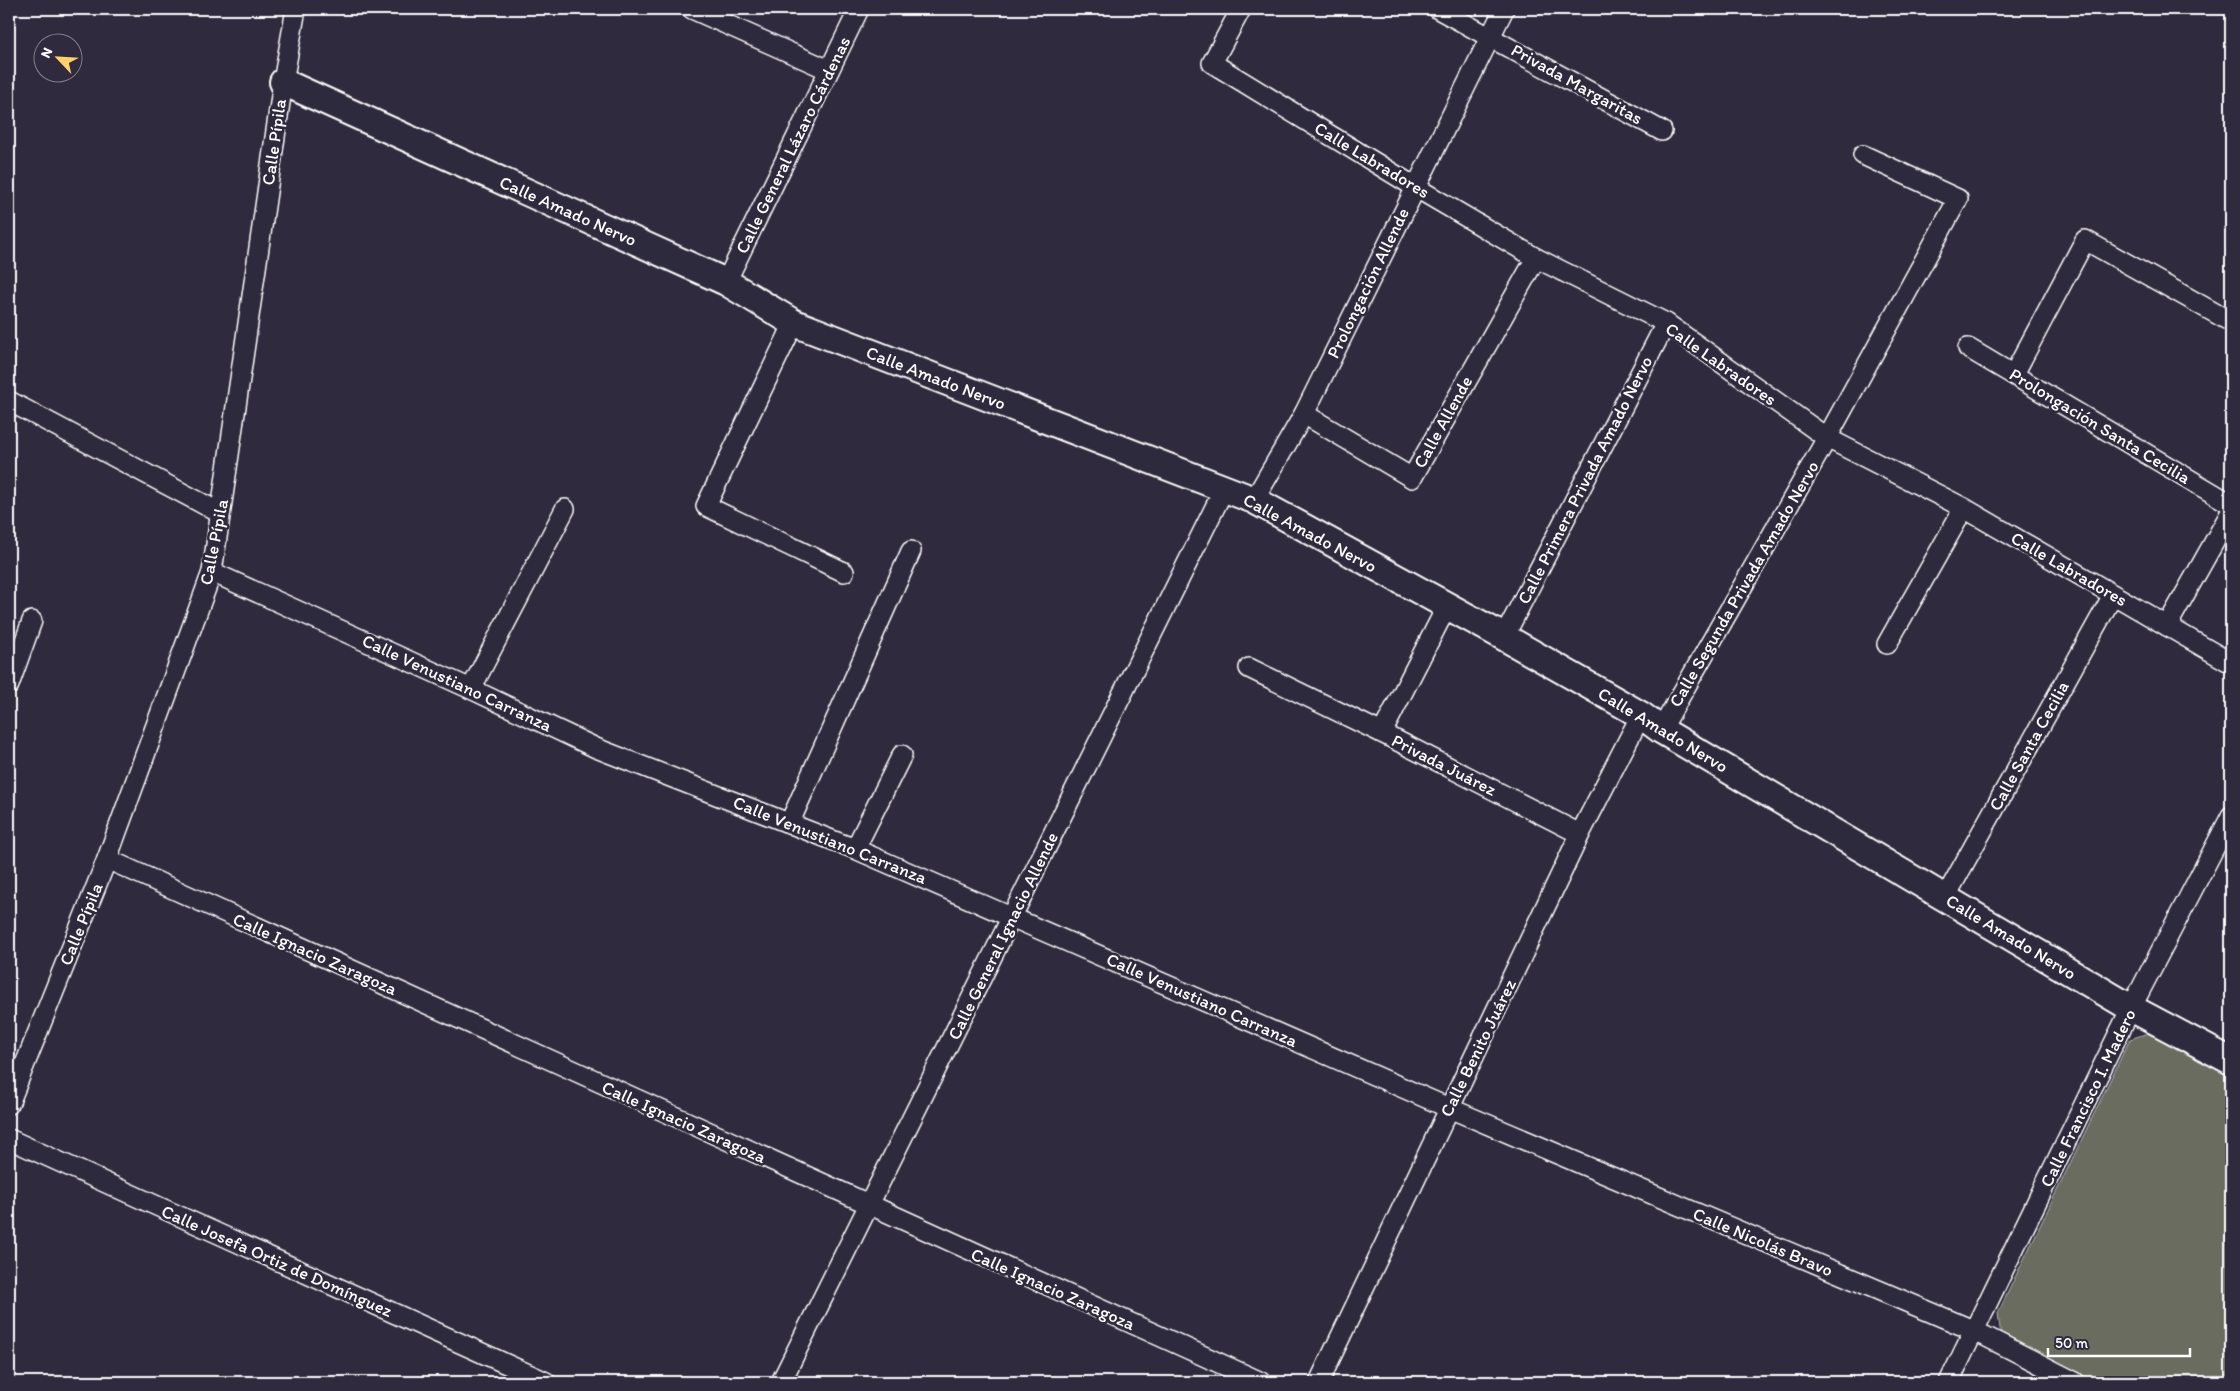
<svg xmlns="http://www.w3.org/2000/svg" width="2240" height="1391" font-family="Itim,sans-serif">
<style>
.green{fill:#6a6c5e;stroke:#b4b6ae}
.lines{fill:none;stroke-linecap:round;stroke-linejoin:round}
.street-casing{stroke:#fff;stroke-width:22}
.secondary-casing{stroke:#fff;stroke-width:30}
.street{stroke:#2f2a3d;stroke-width:19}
.secondary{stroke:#2f2a3d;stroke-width:26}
.labels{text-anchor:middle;stroke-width:5;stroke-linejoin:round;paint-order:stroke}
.street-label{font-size:18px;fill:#fff;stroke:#2f2a3d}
</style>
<rect width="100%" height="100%" fill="#2f2a3d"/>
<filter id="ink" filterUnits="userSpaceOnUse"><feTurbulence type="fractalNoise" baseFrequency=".02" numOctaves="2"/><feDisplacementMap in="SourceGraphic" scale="10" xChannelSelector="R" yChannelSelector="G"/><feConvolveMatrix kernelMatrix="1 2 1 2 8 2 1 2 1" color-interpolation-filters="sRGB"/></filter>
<g filter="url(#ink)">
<path class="green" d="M2151,1032L2231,1075V1382H2097L2001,1336L1998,1313L2130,1039Z"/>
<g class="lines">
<g class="street-casing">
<g id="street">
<path d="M692,9L829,70"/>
<path d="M1241,9L1212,63L1415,187L1536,258L1666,323L1827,438L1964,508L2231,663"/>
<path d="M1438,9L1662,131"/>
<path d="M726,282L859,9"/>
<path d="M794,323L706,506L844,572"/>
<path d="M1968,348L2231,504"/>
<path d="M2014,374L2085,240L2231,322"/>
<path d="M9,401L220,513"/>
<path d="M1304,414L1412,478L1536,258"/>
<path d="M1254,500L1304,414L1504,9"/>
<path d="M212,572L471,689L596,748L855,849L1449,1108L1975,1331L2075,1382"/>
<path d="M2167,626L2231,512"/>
<path d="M1504,637L1666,323"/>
<path d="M1887,644L1964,508"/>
<path d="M1249,668L1382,733L1580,834"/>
<path d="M9,685L32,621"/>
<path d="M471,689L565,509"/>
<path d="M1661,730L1827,438L1958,199L1863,155"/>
<path d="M1382,733L1447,606"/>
<path d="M790,822L911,551"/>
<path d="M855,849L902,755"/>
<path d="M107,859L1261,1382"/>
<path d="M1945,898L2113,595"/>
<path d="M9,1104L107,859L212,572L283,82L296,9"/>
<path d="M9,1139L546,1382"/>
<path d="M781,1382L1224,489"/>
<path d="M1319,1382L1580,834L1641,715"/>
<path d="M1949,1382L2131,1008L2231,816"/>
</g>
</g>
<g class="secondary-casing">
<path id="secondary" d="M283,82L726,282L794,323L1254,500L1504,637L1641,715L1661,730L2131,1008L2231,1061"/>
</g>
<use href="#street" class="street"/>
<use href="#secondary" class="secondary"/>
</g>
</g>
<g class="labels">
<g class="street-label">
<text transform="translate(1577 84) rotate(29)" y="6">Privada Margaritas</text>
<text transform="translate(274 142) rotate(-82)" y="6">Calle Pípila</text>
<text transform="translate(793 145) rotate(-64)" y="6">Calle General Lázaro Cárdenas</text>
<text transform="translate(1372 160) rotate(31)" y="6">Calle Labradores</text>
<text transform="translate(568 211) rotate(24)" y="6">Calle Amado Nervo</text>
<text transform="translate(1368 283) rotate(-64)" y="6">Prolongación Allende</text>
<text transform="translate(1721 364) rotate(35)" y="6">Calle Labradores</text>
<text transform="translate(936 378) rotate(21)" y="6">Calle Amado Nervo</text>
<text transform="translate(1443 422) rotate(-61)" y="6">Calle Allende</text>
<text transform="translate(2100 426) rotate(31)" y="6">Prolongación Santa Cecilia</text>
<text transform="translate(1585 480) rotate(-63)" y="6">Calle Primera Privada Amado Nervo</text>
<text transform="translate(1310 533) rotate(28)" y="6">Calle Amado Nervo</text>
<text transform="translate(214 542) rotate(-79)" y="6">Calle Pípila</text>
<text transform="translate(2069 569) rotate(30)" y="6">Calle Labradores</text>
<text transform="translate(1744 584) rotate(-60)" y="6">Calle Segunda Privada Amado Nervo</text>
<text transform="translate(457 683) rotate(25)" y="6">Calle Venustiano Carranza</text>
<text transform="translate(1663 730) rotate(31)" y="6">Calle Amado Nervo</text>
<text transform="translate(2029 746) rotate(-61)" y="6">Calle Santa Cecilia</text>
<text transform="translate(1444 765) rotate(27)" y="6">Privada Juárez</text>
<text transform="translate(830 840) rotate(22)" y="6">Calle Venustiano Carranza</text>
<text transform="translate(81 924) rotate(-68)" y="6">Calle Pípila</text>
<text transform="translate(1003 936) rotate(-64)" y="6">Calle General Ignacio Allende</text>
<text transform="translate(2011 937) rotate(31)" y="6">Calle Amado Nervo</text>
<text transform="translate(315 954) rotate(24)" y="6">Calle Ignacio Zaragoza</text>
<text transform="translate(1202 1000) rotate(24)" y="6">Calle Venustiano Carranza</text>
<text transform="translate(1478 1048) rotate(-64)" y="6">Calle Benito Juárez</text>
<text transform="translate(2088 1098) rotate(-64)" y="6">Calle Francisco I. Madero</text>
<text transform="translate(684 1122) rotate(24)" y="6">Calle Ignacio Zaragoza</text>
<text transform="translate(1763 1242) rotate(23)" y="6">Calle Nicolás Bravo</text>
<text transform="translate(277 1261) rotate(24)" y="6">Calle Josefa Ortiz de Domínguez</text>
<text transform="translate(1053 1289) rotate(24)" y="6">Calle Ignacio Zaragoza</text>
</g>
</g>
<rect width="2240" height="1391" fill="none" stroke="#2f2a3d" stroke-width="30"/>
<rect x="15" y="15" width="2210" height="1361" fill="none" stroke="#fff" stroke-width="2" filter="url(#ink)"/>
<g transform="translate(58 58) rotate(295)"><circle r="24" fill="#2f2a3d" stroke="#827f8b"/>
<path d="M0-4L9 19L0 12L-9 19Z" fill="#ffd166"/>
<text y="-8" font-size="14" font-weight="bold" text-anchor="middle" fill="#ffffff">N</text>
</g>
<path d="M2048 1348v8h142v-8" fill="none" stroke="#ffffff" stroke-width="2.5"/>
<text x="2055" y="1348" font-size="15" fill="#ffffff" stroke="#2f2a3d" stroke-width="4" paint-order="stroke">50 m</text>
</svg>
